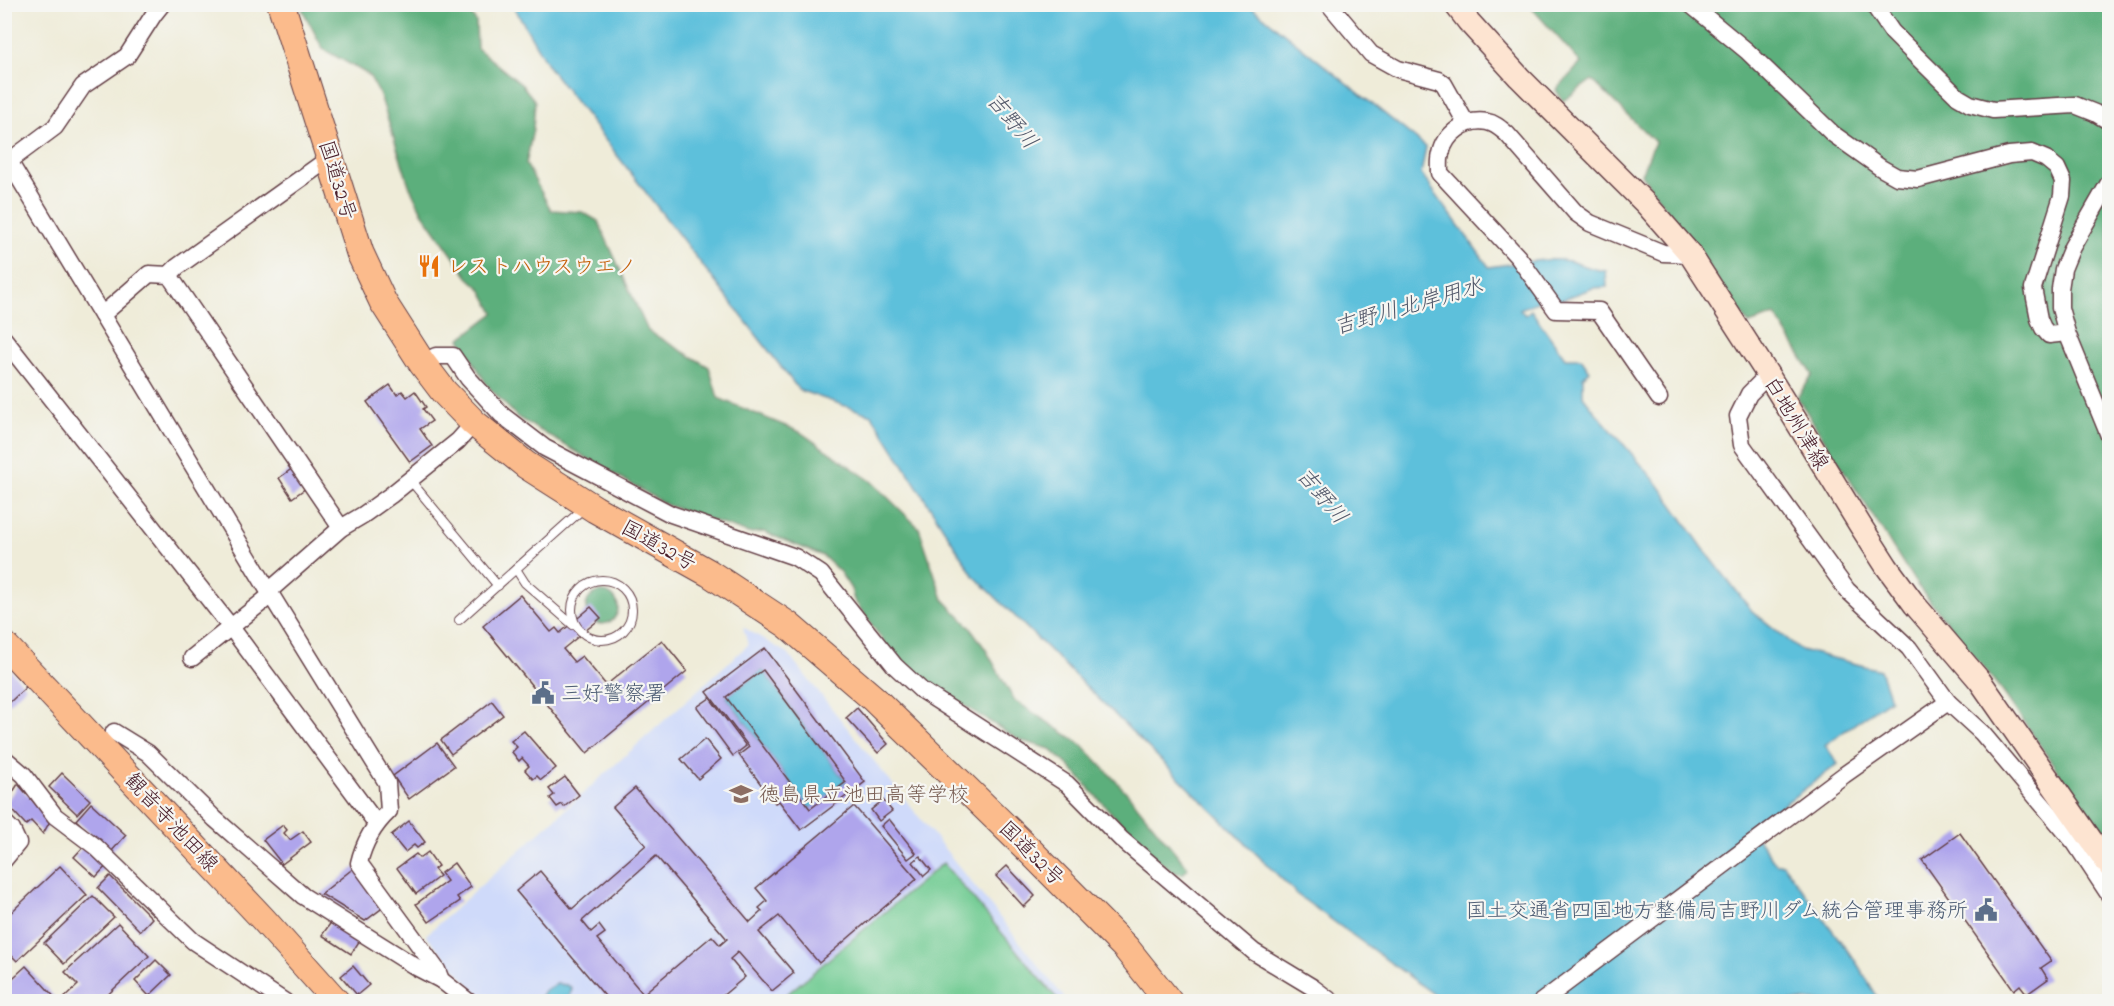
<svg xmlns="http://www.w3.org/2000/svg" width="2114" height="1006" font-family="'Indie Flower','Klee One',sans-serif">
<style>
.built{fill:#cfdafa}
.green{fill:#70cb92;stroke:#5d755e;stroke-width:1.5}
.forest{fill:#5caf7c;stroke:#536754;stroke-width:1.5}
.water{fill:#5dc0db;stroke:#547083;stroke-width:1.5}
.building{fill:#afa5ec;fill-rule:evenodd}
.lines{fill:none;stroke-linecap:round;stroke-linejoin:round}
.service-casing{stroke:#633e45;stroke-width:10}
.minor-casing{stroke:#633e45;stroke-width:19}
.secondary-casing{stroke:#633e45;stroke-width:25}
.primary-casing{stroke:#633e45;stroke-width:28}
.trunk-casing{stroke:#633e45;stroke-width:29}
.service{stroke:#fff;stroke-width:8}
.minor{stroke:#fff;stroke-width:16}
.secondary{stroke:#fde4d1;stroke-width:22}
.primary{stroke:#fbbb8c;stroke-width:26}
.trunk{stroke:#fbbb8c;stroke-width:27}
.labels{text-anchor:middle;stroke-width:4.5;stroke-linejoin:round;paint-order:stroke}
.street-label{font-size:21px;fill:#4a1f2b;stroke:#f6f6f2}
.food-label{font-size:21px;fill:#c56008;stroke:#f6f6f2;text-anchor:start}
.service-label{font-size:21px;fill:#4e5e75;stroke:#f6f6f2;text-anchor:start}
.education-label{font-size:21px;fill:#785e54;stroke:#f6f6f2;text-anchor:start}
.water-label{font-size:22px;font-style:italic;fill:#515769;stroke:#f6f6f2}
</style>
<rect width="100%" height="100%" fill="#f6f6f2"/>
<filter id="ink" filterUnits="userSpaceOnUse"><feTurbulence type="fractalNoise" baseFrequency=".0167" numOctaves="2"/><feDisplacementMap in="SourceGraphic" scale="12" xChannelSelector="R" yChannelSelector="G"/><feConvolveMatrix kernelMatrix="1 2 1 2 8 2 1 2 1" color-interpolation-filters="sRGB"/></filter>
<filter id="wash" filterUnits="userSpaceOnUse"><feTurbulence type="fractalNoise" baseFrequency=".008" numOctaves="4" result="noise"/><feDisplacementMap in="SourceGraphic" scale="24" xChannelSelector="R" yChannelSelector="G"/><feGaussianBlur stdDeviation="1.35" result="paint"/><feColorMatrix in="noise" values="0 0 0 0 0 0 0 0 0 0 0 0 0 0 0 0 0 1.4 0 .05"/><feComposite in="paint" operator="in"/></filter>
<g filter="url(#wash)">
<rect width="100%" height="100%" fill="#efecd9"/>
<path class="built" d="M743,627L788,654L1067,1001H483L426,935L748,645Z"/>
<path class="green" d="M943,863L1059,1001H779Z"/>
<g class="forest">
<path d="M300,5H466L476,22L477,48L522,85L535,101L533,129L526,164L551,210L582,212L598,221L648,331L709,367L718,398L800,432L871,481L919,528L943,599L970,627L986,650L1014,700L1081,744L1128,794L1188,868L1183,874L1173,872L1143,848L1070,767L1050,749L1019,740L933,686L891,652L854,600L851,589L840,572L823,556L764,532L748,533L667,505L517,417L487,385L460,339L494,313L481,289L468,277L422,212L409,185L380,95L369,75L323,49Z"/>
<path d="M1529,5H2109V845L2003,692L1917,585L1797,397L1813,375L1775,315L1749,324L1641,174L1655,142L1592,80L1563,101L1556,90L1581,63Z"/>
<circle cx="602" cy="608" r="16"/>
</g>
<g class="water">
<path d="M513,5H1249L1426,147L1421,174L1489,267C1511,264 1548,257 1569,261C1582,264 1591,270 1606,271L1607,287L1593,288L1558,301L1554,295L1520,309L1525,315L1531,310L1565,358H1581L1590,371L1583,377V396L1592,408L1658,484L1703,548L1752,611L1801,650L1880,670L1890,699L1825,745L1838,764L1751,829L1776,864H1783L1856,962L1880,1001H1443L1299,896L973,575L872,415L799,390L548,66Z"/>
<path d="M763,670L846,782L810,809L726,697Z"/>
<path d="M557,984L567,985L572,988L570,995L571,1001H538L544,991Z"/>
</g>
<g id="blocks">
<g class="building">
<path d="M390,385L397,395L402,391L407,397L415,391L426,407L423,409L432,421L420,429L432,446L410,462L367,402Z"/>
<path d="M293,468L306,488L292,498L279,478Z"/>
<path d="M520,595L551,632L556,628L560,633L591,607L601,618L563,649L574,662L582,656L606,685L662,640L687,671L587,753L483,626Z"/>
<path d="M765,648L865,782L801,830L779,801L775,803L739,755L749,747L707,692ZM763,670L846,782L810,809L726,697Z"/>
<path d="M4,663L26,687L9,703L4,698Z"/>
<path d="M710,698L746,746L733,756L697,707Z"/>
<path d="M492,701L503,715L451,754L441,740Z"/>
<path d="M857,708L888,744L878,753L846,718Z"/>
<path d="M524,731L556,768L541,780L537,776L533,779L525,770L529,766L522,758L519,761L512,752L517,747L511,741Z"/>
<path d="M705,739L721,759L698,779L681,759Z"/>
<path d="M437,743L454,766L409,799L393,776Z"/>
<path d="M62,773L90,800L77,814L49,787Z"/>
<path d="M565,777L579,795L564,807L562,804L557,807L550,798L554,795L549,789Z"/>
<path d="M18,784L50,821L43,834L31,821L26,825L6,803Z"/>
<path d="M635,788L750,922L762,911L759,908L767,901L756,888L854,806L917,879L819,963L779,916L759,932L794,973L772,991L738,952L730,959L745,977L721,997L725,1002H610L516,891L540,871L572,909L646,845L613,807ZM656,856L727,939L720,945L712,936L643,994L597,939L605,933L599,925L591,932L582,921Z"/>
<path d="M883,800L892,811L879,821L871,810Z"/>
<path d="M91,803L126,835L111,852L76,820Z"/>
<path d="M889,819L916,853L908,859L881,826Z"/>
<path d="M409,821L425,842L417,848L414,845L405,852L391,835Z"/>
<path d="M283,825L287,830L284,833L290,840L303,831L311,842L282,864L263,840Z"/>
<path d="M1960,833L2051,961L2041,968L2048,979L2027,994L2020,985L2014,990L1922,860Z"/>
<path d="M85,845L107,865L96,877L74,857Z"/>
<path d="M428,852L438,866L434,869L440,876L416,894L397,868L416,854L420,858Z"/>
<path d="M920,856L931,870L924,876L913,862Z"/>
<path d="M454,863L471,887L457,897L460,901L429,922L416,904L447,881L441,873Z"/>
<path d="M60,866L87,895L17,961L4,948V919Z"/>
<path d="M1007,866L1035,896L1024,907L996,876Z"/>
<path d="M355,867L385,906L365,921L321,894Z"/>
<path d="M110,876L152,918L140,931L98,888Z"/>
<path d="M93,896L114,917L64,964L44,943Z"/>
<path d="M332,921L360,940L351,954L322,935Z"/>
<path d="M118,923L149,956L100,1002H60L78,985L65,972Z"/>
<path d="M156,960L171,975L149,996L135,981Z"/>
<path d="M26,966L59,1002H4V986Z"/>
<path d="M353,966L369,985L357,995L341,976Z"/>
</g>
</g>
</g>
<g filter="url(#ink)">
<use href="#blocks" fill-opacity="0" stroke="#633e45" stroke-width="1.5"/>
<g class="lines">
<g class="service-casing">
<g id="service">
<path d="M410,480L498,586"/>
<path d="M516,569L525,583L573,625"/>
<circle cx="602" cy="610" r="30"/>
<path d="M459,620L585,507"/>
</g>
</g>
<g class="minor-casing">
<g id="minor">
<path d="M1329,4L1371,54L1398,69L1439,80L1444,84L1466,123"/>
<path d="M1690,4L1747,51L1833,134L1881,168L1897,177L1918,179L2009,155L2032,153L2046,159L2057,168L2063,181L2062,196L2033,288L2039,319L2043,328L2049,335L2067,333"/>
<path d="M1873,4L1892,32L1906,46L1958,97L1970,104L1993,110L2075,105L2095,113L2110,122"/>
<path d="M4,153L271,595L387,783L389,811C373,826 364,842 359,863L437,970L441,980L469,1002"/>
<path d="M4,165L55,127L83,86L127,56L154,14L162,4"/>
<path d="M2110,181L2072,247L2063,269L2060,289V308L2067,333L2110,438"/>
<path d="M169,275L177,267L331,157"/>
<path d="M102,315L149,274L169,275L341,528"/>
<path d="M4,339L230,626L376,823"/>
<path d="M422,363L436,356H453L468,378L502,415L545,448L671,514L795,557L821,574L895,666L921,690L1067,784L1121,839L1254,952L1312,987L1332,1002"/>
<path d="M1768,375L1749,394L1738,416L1742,445L1847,590L1909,648L1948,702"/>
<path d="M1659,398L1599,311L1556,310L1518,257L1440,173C1440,167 1439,160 1441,154C1445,134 1466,118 1487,122C1495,123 1501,129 1507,134L1576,213L1590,223L1663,253L1690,254"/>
<path d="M269,591L341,528L363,515L391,495L458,441L474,423"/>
<path d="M192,658L271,595"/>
<path d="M114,732L148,753L215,819L303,896L416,967L441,980"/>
<path d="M4,758L24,775L55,816L96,847L193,941L285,1002"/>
<path d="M4,822L12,830L18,843L4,860"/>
<path d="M1541,1002L1844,775L1948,702L1982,733L2075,843L2110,896"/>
</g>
</g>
<g class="secondary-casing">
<path id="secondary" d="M1455,4L1468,21L1519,77L1647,205L1690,254L1768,375L1860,525L1887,567L1915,605L1980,681L2110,867"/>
</g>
<g class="primary-casing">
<path id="primary" d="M4,644L263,919L337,1002"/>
</g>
<g class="trunk-casing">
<path id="trunk" d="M281,4L360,253L383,302L422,363L444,392L474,423L526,465L595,509L709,573L788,625L874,699L1031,852L1126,948L1169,1002"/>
</g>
<use href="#service" class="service"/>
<use href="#minor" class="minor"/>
<use href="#secondary" class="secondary"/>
<use href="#primary" class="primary"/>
<use href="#trunk" class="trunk"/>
</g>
</g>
<defs>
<g id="restaurant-bare" transform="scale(1.8)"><path d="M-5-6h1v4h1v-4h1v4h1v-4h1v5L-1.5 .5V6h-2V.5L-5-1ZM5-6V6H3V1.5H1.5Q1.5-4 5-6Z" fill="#e8710a" stroke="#f6f6f2" stroke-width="2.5" paint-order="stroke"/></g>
<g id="civic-bare" transform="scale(1.8)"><path d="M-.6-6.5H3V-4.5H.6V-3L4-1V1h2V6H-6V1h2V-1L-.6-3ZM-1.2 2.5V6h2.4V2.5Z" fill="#5c6f8a" stroke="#f6f6f2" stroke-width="2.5" paint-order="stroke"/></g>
<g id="school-bare" transform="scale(1.8)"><path d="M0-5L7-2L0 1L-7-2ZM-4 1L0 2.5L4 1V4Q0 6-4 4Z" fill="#8d6e63" stroke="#f6f6f2" stroke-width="2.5" paint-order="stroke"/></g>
</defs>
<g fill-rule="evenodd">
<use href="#restaurant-bare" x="429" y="266"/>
<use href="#civic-bare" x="543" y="693"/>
<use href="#school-bare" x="741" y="794"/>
<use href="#civic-bare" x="1986" y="910"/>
</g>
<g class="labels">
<g class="street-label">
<text transform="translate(338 180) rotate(73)" y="7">国道32号</text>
<text transform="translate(1797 423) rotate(59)" y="7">白地州津線</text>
<text transform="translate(659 545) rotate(29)" y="7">国道32号</text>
<text transform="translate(172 822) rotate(47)" y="7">観音寺池田線</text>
<text transform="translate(1032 853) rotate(45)" y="7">国道32号</text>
</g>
<g class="food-label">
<text x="447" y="273">レストハウスウエノ</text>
</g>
<g class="service-label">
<text x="561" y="700">三好警察署</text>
<text x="1968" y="917" text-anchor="end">国土交通省四国地方整備局吉野川ダム統合管理事務所</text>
</g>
<g class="education-label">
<text x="759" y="801">徳島県立池田高等学校</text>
</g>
<g class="water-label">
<text transform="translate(1013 120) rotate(50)" y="8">吉野川</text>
<text transform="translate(1408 305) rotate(-16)" y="8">吉野川北岸用水</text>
<text transform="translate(1323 495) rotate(50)" y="8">吉野川</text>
</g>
</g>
<rect width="2114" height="1006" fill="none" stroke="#f6f6f2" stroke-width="24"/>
</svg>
